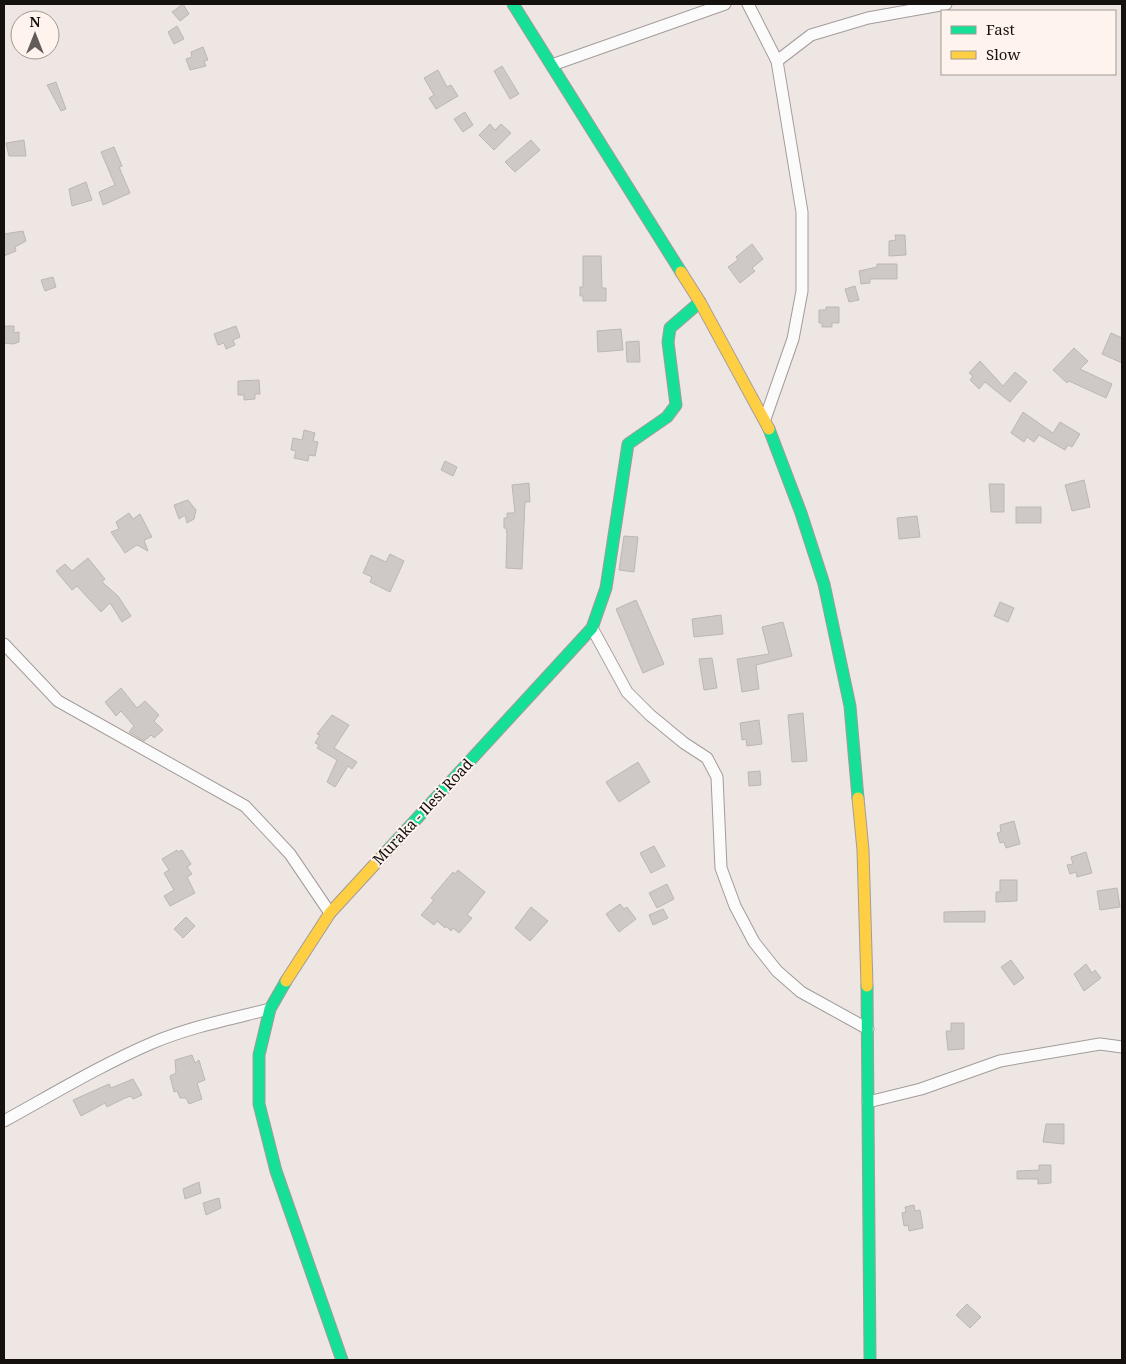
<svg xmlns="http://www.w3.org/2000/svg" width="1126" height="1364" font-family="'Noto Serif',serif">
<style>
.building{fill:#cec8c6;stroke:#bdb7b4}
.lines{fill:none;stroke-linecap:round;stroke-linejoin:round}
.street-casing{stroke:#a29c9a;stroke-width:13}
.fast-casing{stroke:#a29c9a;stroke-width:13}
.slow-casing{stroke:#a29c9a;stroke-width:13}
.street{stroke:#fcfbfb;stroke-width:11}
.fast{stroke:#16e098;stroke-width:11}
.slow{stroke:#ffcf43;stroke-width:11}
.labels{text-anchor:middle;stroke-width:4;stroke-linejoin:round;paint-order:stroke}
.street-label{font-size:15px;fill:#15110e;stroke:#fef3ed}
</style>
<rect width="100%" height="100%" fill="#eee6e3"/>
<g class="building">
<path d="M183,4L189,14L180,21L172,12Z"/>
<path d="M177,26L184,39L174,44L168,32Z"/>
<path d="M203,47L208,60L204,61L206,66L190,70L186,59L192,57L191,52Z"/>
<path d="M502,66L519,94L510,99L494,71Z"/>
<path d="M438,70L447,87L451,85L458,96L436,109L429,98L434,95L424,78Z"/>
<path d="M56,82L66,109L61,111L47,85Z"/>
<path d="M465,112L473,125L463,132L454,119Z"/>
<path d="M490,124L495,130L501,124L511,133L494,150L479,135Z"/>
<path d="M24,140L26,156H9L6,143Z"/>
<path d="M531,140L540,150L515,172L505,162Z"/>
<path d="M114,147L122,166L119,167L130,193L103,205L99,192L115,185L101,152Z"/>
<path d="M86,182L92,200L72,206L69,189Z"/>
<path d="M23,231L26,241L15,247L16,251L4,256V234Z"/>
<path d="M895,235H905L906,255L889,256V241L896,240Z"/>
<path d="M752,244L763,259L752,268L755,271L740,283L728,267L738,260L736,257Z"/>
<path d="M583,256H601L602,288H606V301H583V296H580V287H583Z"/>
<path d="M877,264H897V279H870V283L861,284L859,271L877,267Z"/>
<path d="M53,277L56,287L45,291L41,280Z"/>
<path d="M855,286L859,300L849,302L845,289Z"/>
<path d="M826,307H839V323H832V327H822V323H819V310H826Z"/>
<path d="M4,326H14V333L19,332V342L13,344L4,343Z"/>
<path d="M236,326L240,337L233,340L235,345L226,349L224,343L218,345L214,334Z"/>
<path d="M621,329L623,350L598,352L597,331Z"/>
<path d="M1111,333L1122,338V363L1102,354Z"/>
<path d="M639,341L640,362H627L626,342Z"/>
<path d="M1074,348L1088,361L1080,369L1112,384L1106,398L1069,381L1067,383L1053,370Z"/>
<path d="M980,361L1003,386L1015,372L1027,382L1010,402L985,382L979,389L970,380L973,376L969,373Z"/>
<path d="M259,380L260,394H255V399L244,400V395H238V381Z"/>
<path d="M1023,412L1053,433L1060,422L1080,434L1072,447L1068,445L1065,450L1039,435L1034,442L1027,437L1024,442L1011,433Z"/>
<path d="M304,430L315,433L313,441L318,442L315,456L309,455L308,461L294,458L296,451L291,450L293,438L302,440Z"/>
<path d="M445,461L457,467L453,476L441,470Z"/>
<path d="M1084,480L1090,507L1072,511L1065,485Z"/>
<path d="M529,483L530,502H525L522,569L506,568L507,534L506,528H504V518H507V513H515L512,485Z"/>
<path d="M989,484H1004V512H991Z"/>
<path d="M188,500L196,510L194,519L187,523L185,515L179,519L174,505Z"/>
<rect x="1016" y="507" width="25" height="16"/>
<path d="M129,513L133,519L140,514L152,537L144,540L148,551L137,545L125,553L111,532L119,529L116,522Z"/>
<path d="M917,516L920,537L899,539L897,518Z"/>
<path d="M624,536L638,537L634,572L619,570Z"/>
<path d="M390,554L404,561L390,592L370,582L372,577L363,573L371,555L386,562Z"/>
<path d="M88,558L105,579L102,582L118,596L131,616L122,622L110,603L101,612L77,586L72,590L56,571L65,564L72,571Z"/>
<path d="M636,600L664,664L643,673L616,609Z"/>
<path d="M1000,602L1014,608L1008,622L994,616Z"/>
<path d="M721,615L723,634L694,637L692,619Z"/>
<path d="M783,622L792,656L756,665L759,689L742,692L737,659L769,654L762,627Z"/>
<path d="M712,658L717,688L704,690L699,659Z"/>
<path d="M121,688L137,708L145,701L159,715L154,721L163,730L154,738L151,735L144,741L129,732L134,726L121,711L116,716L105,702Z"/>
<path d="M803,713L807,761L792,762L788,715Z"/>
<path d="M332,715L349,725L334,748L357,762L352,769L348,766L335,787L327,782L337,760L317,748L319,745L315,743L320,735L317,734Z"/>
<path d="M759,720L762,744L747,746L746,739L742,740L740,723Z"/>
<path d="M638,762L650,782L619,802L606,782Z"/>
<path d="M760,771L761,785L749,786L748,772Z"/>
<path d="M1014,821L1020,844L1006,848L1004,842L1000,843L997,833L1001,832L1000,825Z"/>
<path d="M654,846L665,866L651,873L640,853Z"/>
<path d="M177,850L178,852L182,850L191,864L187,867L192,874L187,877L195,893L170,906L164,896L174,890L164,873L169,870L162,859Z"/>
<path d="M1086,852L1092,873L1077,877L1076,872L1070,874L1067,865L1073,864L1071,857Z"/>
<path d="M458,870L485,892L467,915L472,918L459,933L453,928L451,931L446,926L445,928L437,921L434,925L421,915L434,900L431,898L453,872L455,874Z"/>
<path d="M1000,880H1017V901L996,902V892H1000Z"/>
<path d="M667,884L674,899L657,908L649,893Z"/>
<path d="M1117,888L1120,907L1100,910L1097,891Z"/>
<path d="M620,904L624,909L627,907L636,919L619,932L606,914Z"/>
<path d="M531,907L548,921L530,941L515,928Z"/>
<path d="M663,909L668,918L653,925L649,915Z"/>
<path d="M985,911V922H944V912Z"/>
<path d="M186,917L195,926L183,938L174,929Z"/>
<path d="M1011,960L1024,978L1014,985L1001,967Z"/>
<path d="M1086,964L1092,973L1095,970L1101,978L1084,991L1074,974Z"/>
<path d="M951,1023H964V1049L948,1050L946,1031H951Z"/>
<path d="M192,1055L195,1063L199,1060L205,1080L197,1083L202,1099L189,1104L186,1098H180L177,1091L174,1092L170,1076L176,1073L175,1060Z"/>
<path d="M133,1079L142,1095L133,1099L131,1096L125,1098L107,1107L105,1103L81,1116L73,1100L109,1084L111,1088Z"/>
<path d="M1046,1124H1064V1144L1043,1142Z"/>
<path d="M1039,1165H1051V1183L1038,1184V1179H1017V1171L1039,1170Z"/>
<path d="M199,1182L201,1193L185,1199L183,1189Z"/>
<path d="M219,1198L221,1208L206,1215L203,1203Z"/>
<path d="M914,1205L915,1211L920,1210L923,1228L909,1231L908,1225L904,1226L902,1213L906,1212L905,1207Z"/>
<path d="M967,1304L981,1317L970,1328L956,1315Z"/>
</g>
<g class="lines">
<g class="street-casing">
<g id="street">
<path d="M748,4L777,61"/>
<path d="M552,65L725,4"/>
<path d="M765,419L793,339L802,291V212L777,61L811,35L868,18L946,4"/>
<path d="M592,628L627,692L650,715L684,743L707,758L717,777L721,868L735,906L754,942L777,971L801,992L868,1029"/>
<path d="M4,644L58,701L245,806L290,854L330,913"/>
<path d="M868,1102L921,1089L1000,1061L1100,1044L1122,1047"/>
<path d="M4,1121C53,1094 101,1065 152,1043C190,1027 230,1019 270,1009"/>
</g>
</g>
<g class="fast-casing">
<g id="fast">
<path d="M513,4L681,272"/>
<path d="M769,429L801,513L824,584L850,706L858,798"/>
<path d="M387,851L592,628L606,588L628,444L667,417L676,405L668,342L670,328L700,302"/>
<path d="M286,981L270,1009L259,1055V1104L276,1171L342,1360"/>
<path d="M867,986L870,1360"/>
</g>
</g>
<g class="slow-casing">
<g id="slow">
<path d="M681,272L700,302L769,429"/>
<path d="M858,798L863,850L867,986"/>
<path d="M286,981L330,913L387,851"/>
</g>
</g>
<use href="#street" class="street"/>
<use href="#fast" class="fast"/>
<use href="#slow" class="slow"/>
</g>
<g class="labels">
<g class="street-label">
<text transform="translate(423 812) rotate(-47)" y="5">Muraka - Ilesi Road</text>
</g>
</g>
<rect width="1126" height="1364" fill="none" stroke="#15110e" stroke-width="10"/>
<rect x="941" y="10" width="175" height="65" fill="#fef3ed" stroke="#a19994"/>
<rect x="951" y="26" width="25" height="8" fill="#16e098" stroke="#a19994"/>
<text x="986" y="35" font-size="15" fill="#15110e">Fast</text>
<rect x="951" y="51" width="25" height="8" fill="#ffcf43" stroke="#a19994"/>
<text x="986" y="60" font-size="15" fill="#15110e">Slow</text>
<g transform="translate(35 35)"><circle r="24" fill="#fef3ed" stroke="#a19994"/>
<path d="M0-4L9 19L0 12L-9 19Z" fill="#615c59"/>
<text y="-8" font-size="14" font-weight="bold" text-anchor="middle" fill="#15110e">N</text>
</g>
</svg>
